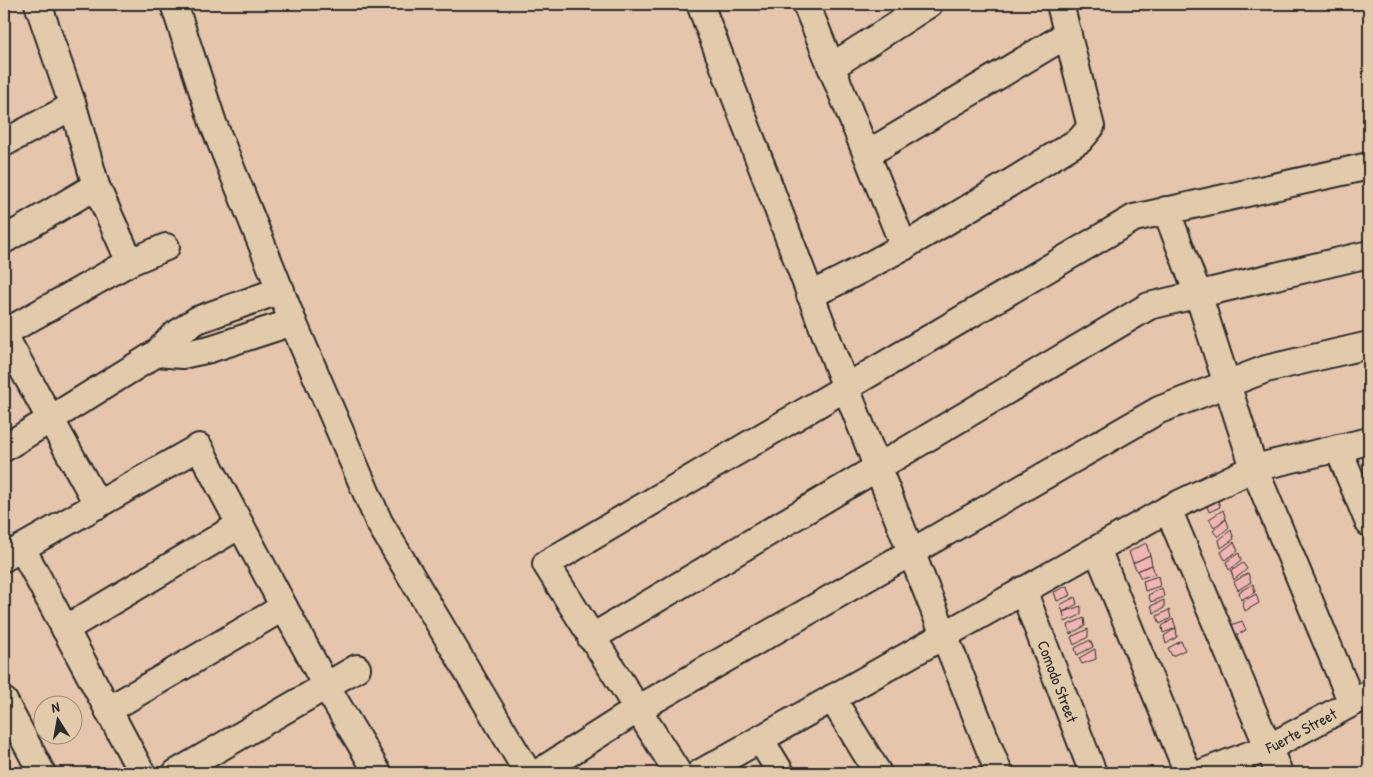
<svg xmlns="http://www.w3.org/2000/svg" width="1373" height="777" font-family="'Patrick Hand',sans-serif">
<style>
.building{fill:#f1b6b3;stroke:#2b2b2b}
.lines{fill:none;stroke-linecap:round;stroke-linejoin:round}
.street-casing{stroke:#2b2b2b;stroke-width:30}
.street{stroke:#e2cbab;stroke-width:26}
.labels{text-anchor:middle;stroke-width:4;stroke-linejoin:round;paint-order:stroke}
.street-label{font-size:16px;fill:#2b2b2b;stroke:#e2cbab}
</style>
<rect width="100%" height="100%" fill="#e6c5ad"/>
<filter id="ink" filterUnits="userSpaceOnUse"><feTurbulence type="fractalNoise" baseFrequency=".02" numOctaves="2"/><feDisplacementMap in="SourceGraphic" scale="10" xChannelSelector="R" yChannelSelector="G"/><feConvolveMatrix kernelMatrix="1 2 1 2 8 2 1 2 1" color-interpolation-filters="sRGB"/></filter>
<g filter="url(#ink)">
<g class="building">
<path d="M1217,497L1220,507L1209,512L1206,503Z"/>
<path d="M1223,510L1226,519L1214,527L1209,519Z"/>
<path d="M1226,519L1229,527L1218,537L1213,531Z"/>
<path d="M1231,530L1234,539L1221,548L1219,540Z"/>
<path d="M1234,542L1238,551L1225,560L1221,552Z"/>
<path d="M1146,543L1150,555L1133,563L1129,552Z"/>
<path d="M1239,553L1241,561L1229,570L1226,562Z"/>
<path d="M1150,555L1152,565L1137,571L1133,563Z"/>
<path d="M1243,563L1247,569L1234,580L1231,571Z"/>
<path d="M1152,565L1155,574L1141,578L1137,571Z"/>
<path d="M1248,573L1251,582L1238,590L1234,582Z"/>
<path d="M1158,576L1160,586L1145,591L1143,581Z"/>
<path d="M1253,584L1255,592L1241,600L1239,592Z"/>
<path d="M1067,586L1071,595L1057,601L1054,592Z"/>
<path d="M1162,588L1164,597L1151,602L1148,595Z"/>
<path d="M1256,594L1259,603L1245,611L1242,602Z"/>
<path d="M1075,597L1077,604L1063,612L1060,605Z"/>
<path d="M1164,600V608L1154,613L1151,606Z"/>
<path d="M1081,606V615L1065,622L1063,612Z"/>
<path d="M1169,610L1171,618L1160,624L1157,616Z"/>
<path d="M1084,618L1085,626L1070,634L1068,625Z"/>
<path d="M1173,619L1176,628L1163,633L1162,626Z"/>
<path d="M1242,621L1246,630L1229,639L1223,628Z"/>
<path d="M1176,628L1177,637L1166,644L1164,636Z"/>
<path d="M1088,629V637L1074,645L1071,637Z"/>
<path d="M1090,640L1093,647L1077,655L1075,648Z"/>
<path d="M1181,641L1185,650L1172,656L1168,648Z"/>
<path d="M1095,649L1096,659L1082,664L1079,658Z"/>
</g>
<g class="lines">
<g class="street-casing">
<g id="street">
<path d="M38,4L73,106L96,186L130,262"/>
<path d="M174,4L213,123L293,322L379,522L528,773"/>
<path d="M700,4L846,388L999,773"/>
<path d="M806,4L904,247"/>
<path d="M831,67L929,4"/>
<path d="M4,143L73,106"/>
<path d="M867,154L1068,34"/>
<path d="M1166,210L1198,294L1254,468L1352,703"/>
<path d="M4,240L96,186"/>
<path d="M810,295C904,251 991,194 1080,140L1091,127L1060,4"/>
<path d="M4,333L130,262L166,247"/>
<path d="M4,335L98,505"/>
<path d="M157,353L182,355L210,349L293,322"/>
<path d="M4,448L157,353L172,337L197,320L281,290"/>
<path d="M1338,448L1369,523"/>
<path d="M1168,509L1279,773"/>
<path d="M22,548L142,773"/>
<path d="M1097,549L1188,773"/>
<path d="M4,558L199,447L326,686L378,773"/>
<path id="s1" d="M1023,590L1093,773"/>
<path d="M65,629L240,525"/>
<path d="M591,638L1149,306L1369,254"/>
<path d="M832,698L878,773"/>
<path d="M4,701L42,773"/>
<path d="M108,710L284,607"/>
<path d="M760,739L781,773"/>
<path d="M176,773L357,668"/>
<path d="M538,773L638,709L1159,410L1266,369L1369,345"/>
<path d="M678,773L546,564L1134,218L1369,166"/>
<path d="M700,773L1168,509L1254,468L1369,441"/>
<path id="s2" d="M1202,773L1270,747L1369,694"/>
</g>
</g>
<use href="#street" class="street"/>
</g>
</g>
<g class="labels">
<g class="street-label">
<text dy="6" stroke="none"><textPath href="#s1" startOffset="98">Comodo Street</textPath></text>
<text dy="6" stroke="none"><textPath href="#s2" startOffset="108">Fuerte Street</textPath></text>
</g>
</g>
<rect width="1373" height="777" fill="none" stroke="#e2cbab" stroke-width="20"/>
<rect x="10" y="10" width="1353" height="757" fill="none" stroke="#2b2b2b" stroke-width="2" filter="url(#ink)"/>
<g transform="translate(58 720) rotate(349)"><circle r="24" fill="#e2cbab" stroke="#998b78"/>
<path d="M0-4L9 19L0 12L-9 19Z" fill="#2b2b2b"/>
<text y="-8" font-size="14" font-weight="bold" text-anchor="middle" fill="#2b2b2b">N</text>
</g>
</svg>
